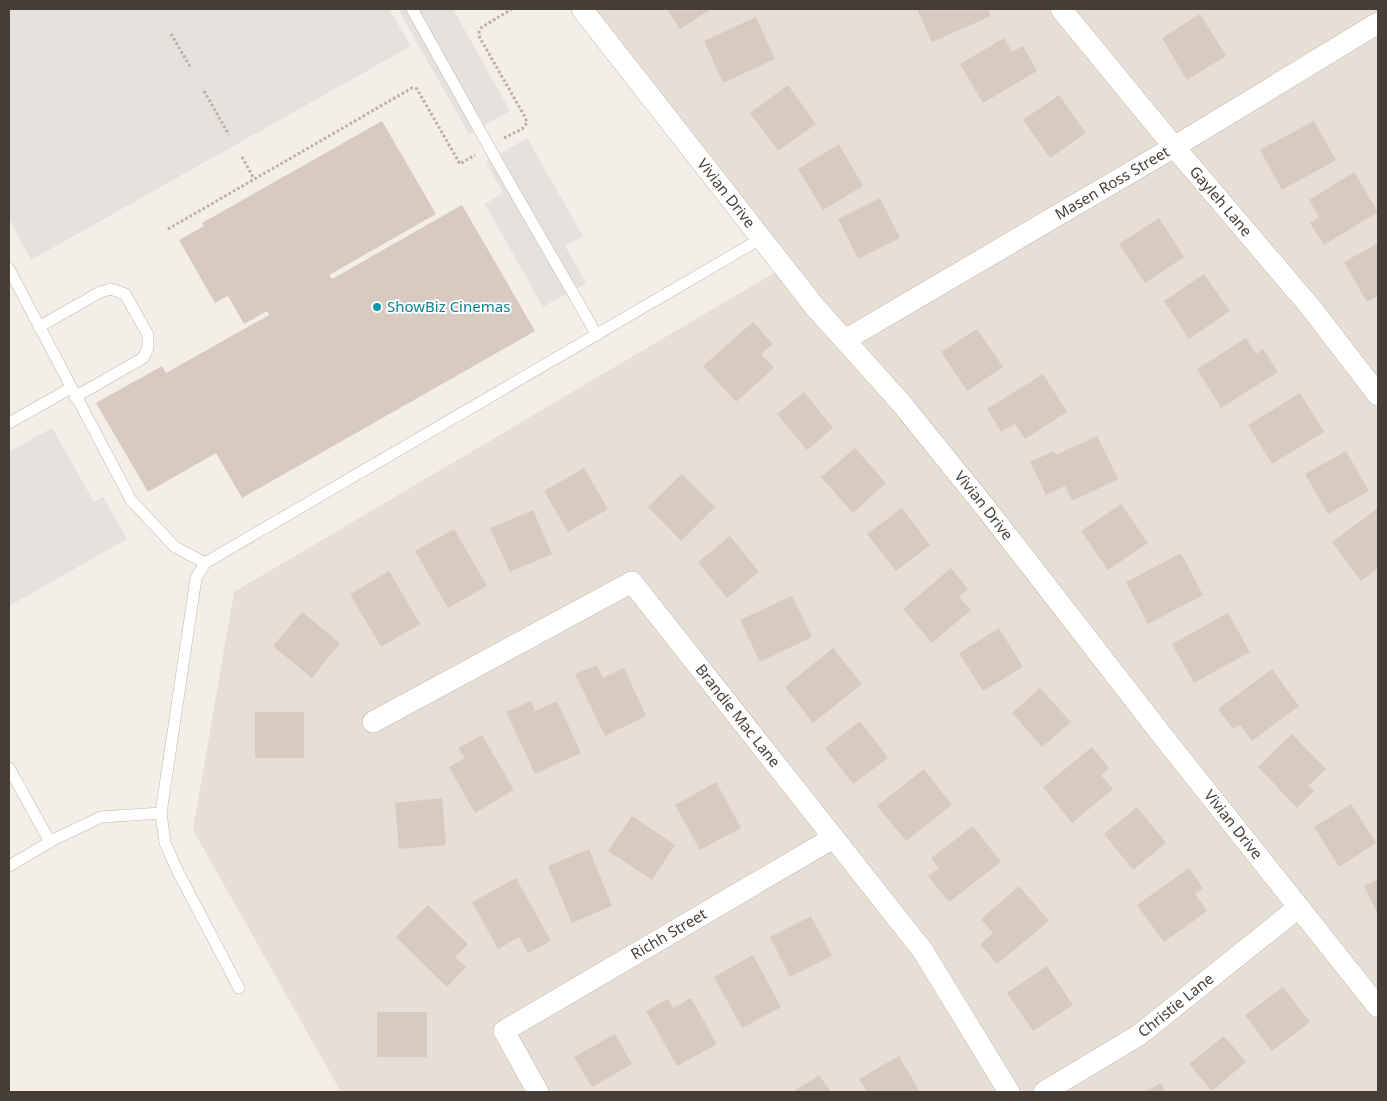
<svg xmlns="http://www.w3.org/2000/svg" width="1387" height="1101" font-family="'Noto Sans',sans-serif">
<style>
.residential{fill:#e7dfd6}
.parking{fill:#e4e1df}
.building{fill:#d8cac0}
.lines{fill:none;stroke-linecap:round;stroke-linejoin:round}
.service-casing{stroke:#c1b7ad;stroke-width:12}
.minor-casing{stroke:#c1b7ad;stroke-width:22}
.path{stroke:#c0ad9c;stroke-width:3;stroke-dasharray:2.5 2.5;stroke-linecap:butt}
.service{stroke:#fff;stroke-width:11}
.minor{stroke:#fff;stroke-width:21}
.culture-dot{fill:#0f9aa8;stroke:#fff;stroke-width:2}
.labels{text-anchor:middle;stroke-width:4;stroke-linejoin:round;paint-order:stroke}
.street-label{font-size:15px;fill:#463d36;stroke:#fff}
.culture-label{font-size:15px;fill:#0d838f;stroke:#fff;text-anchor:start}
</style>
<rect width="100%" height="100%" fill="#f3eee7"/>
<path class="residential" d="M582,9H1378V1092H341L193,830L234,592L784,267Z"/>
<g class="parking">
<path d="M9,9H389L411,46L31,260L9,218Z"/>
<path d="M398,9H453L510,111L469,134Z"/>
<path d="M527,138L583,236L565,246L586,283L543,307L485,204L503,193L486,162Z"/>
<path d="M52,428L94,502L103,497L127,539L9,606V452Z"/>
</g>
<g class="building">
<path d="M667,9H711L680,29Z"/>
<path d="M917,9H988L991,16L932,42Z"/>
<path d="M1200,14L1226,56L1187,80L1162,38Z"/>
<path d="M756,17L775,59L723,83L704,41Z"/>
<path d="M1004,38L1012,52L1023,46L1037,71L983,103L960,64Z"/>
<path d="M788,85L816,124L778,151L750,113Z"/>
<path d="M1059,95L1086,133L1050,158L1023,120Z"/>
<path d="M382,121L436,214L329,275L332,279L462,205L535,331L242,498L216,453L148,492L96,403L162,366L166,373L269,315L267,311L244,324L228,296L215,303L179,240L204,226L202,223Z"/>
<path d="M1314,121L1336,160L1282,190L1260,150Z"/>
<path d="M839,144L863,186L823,210L798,169Z"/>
<path d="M1354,172L1378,212L1324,245L1310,223L1319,217L1309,200Z"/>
<path d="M880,198L900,238L858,259L838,219Z"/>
<path d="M1159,218L1184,257L1145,283L1119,244Z"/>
<path d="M1378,243V296L1367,302L1344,262Z"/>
<path d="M1204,274L1230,311L1189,339L1164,301Z"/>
<path d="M753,322L773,344L761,354L774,368L736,402L703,366Z"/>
<path d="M977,329L1003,367L967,391L941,352Z"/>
<path d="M1246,338L1256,354L1263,349L1278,372L1221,408L1197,369Z"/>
<path d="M1043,374L1067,412L1025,439L1015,424L1001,432L987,409Z"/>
<path d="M804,392L833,428L807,450L777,414Z"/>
<path d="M1300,393L1324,432L1272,464L1248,425Z"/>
<path d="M1097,436L1118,479L1072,501L1065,486L1046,495L1030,462L1054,451L1056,455Z"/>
<path d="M855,448L886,483L853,513L821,477Z"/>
<path d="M1346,451L1369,491L1328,514L1305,474Z"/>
<path d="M584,468L608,509L568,532L544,491Z"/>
<path d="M682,474L715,507L681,541L648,507Z"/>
<path d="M1121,504L1148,543L1108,570L1081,531Z"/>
<path d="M902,508L930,545L896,571L867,534Z"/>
<path d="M1378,508V568L1361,581L1332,542Z"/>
<path d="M533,510L552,554L510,572L490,528Z"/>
<path d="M454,529L487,586L448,608L415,551Z"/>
<path d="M730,536L759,572L727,598L698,562Z"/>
<path d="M1181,553L1203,595L1148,624L1126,582Z"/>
<path d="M951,568L968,589L959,597L971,610L932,643L903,609Z"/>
<path d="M389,571L420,624L381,647L350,594Z"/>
<path d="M792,596L812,637L760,662L740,620Z"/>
<path d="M302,612L340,643L312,678L273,646Z"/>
<path d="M1228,613L1250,652L1194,683L1172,644Z"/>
<path d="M999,628L1023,667L983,691L959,653Z"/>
<path d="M833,648L862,684L813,723L785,687Z"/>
<path d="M597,665L603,678L624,668L646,716L605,736L575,674Z"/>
<path d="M1272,669L1299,706L1252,741L1240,725L1233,729L1218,709Z"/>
<path d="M1040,688L1071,722L1042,747L1012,713Z"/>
<path d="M531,701L535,711L557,701L581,753L535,774L506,712Z"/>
<rect x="255" y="712" width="49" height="46"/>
<path d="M860,721L888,758L853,784L825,748Z"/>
<path d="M1292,734L1326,769L1308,786L1314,791L1297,808L1258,767Z"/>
<path d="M482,735L514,790L475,813L449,767L465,758L458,748Z"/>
<path d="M1092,747L1109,768L1101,775L1113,789L1072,823L1043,787Z"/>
<path d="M924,769L952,805L906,841L877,806Z"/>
<path d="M716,782L741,828L700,850L675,805Z"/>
<path d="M442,798L446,845L399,849L395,803Z"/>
<path d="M1351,804L1376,843L1339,867L1314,827Z"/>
<path d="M1137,807L1166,843L1133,870L1104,834Z"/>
<path d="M632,816L675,845L652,880L608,851Z"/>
<path d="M973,826L1001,862L949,902L928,876L939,868L931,858Z"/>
<path d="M589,849L612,906L572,923L548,866Z"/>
<path d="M1189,868L1203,888L1195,894L1207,911L1164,942L1137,905Z"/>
<path d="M516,878L551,941L528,953L519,937L498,949L472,902Z"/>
<path d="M1378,879V915L1364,886Z"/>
<path d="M1019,886L1049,921L997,964L980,944L993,933L981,919Z"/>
<path d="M428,905L468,944L455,957L466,967L447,987L396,937Z"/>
<path d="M811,916L832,956L790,977L770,937Z"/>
<path d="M753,955L781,1007L742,1028L714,977Z"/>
<path d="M1047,966L1073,1005L1033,1031L1007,993Z"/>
<path d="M1283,987L1310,1022L1272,1051L1245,1015Z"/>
<path d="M691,998L717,1044L677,1066L646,1011L668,999L673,1008Z"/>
<rect x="377" y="1012" width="50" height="45"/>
<path d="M615,1034L632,1064L592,1087L574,1057Z"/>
<path d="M1224,1036L1246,1062L1212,1091L1189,1064Z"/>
<path d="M899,1056L920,1092H867L859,1079Z"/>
<path d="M819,1075L831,1092H793Z"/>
<path d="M1161,1083L1166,1092H1144Z"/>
</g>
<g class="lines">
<g class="service-casing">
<g id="service">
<path d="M412,9L498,163L597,335"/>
<path d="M9,269L131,500L175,547L205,563"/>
<path d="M39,327L100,292L111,289L125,294L148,335V348L143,358L75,397"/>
<path d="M9,423L71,388"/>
<path d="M9,768L50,842"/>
<path d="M161,813L165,843L178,872L239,988"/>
<path d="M9,866L55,839L101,817L161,813L196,578L205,563L762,238"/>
</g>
</g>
<g class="minor-casing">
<g id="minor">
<path id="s1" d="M582,9L815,307L902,404L985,507L1165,739L1378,1007"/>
<path id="s2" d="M1061,9L1171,143L1312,309L1378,395"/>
<path id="s3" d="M845,340L1174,147L1378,23"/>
<path id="s4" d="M373,722L632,582L923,951L1009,1092"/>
<path id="s5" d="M538,1092L504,1031L833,838"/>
<path id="s6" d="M1044,1092L1139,1035L1299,907"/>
</g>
</g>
<g class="path">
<path d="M157,9V10"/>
<path d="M171,34L191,68"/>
<path d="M204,91L229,135"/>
<path d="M504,138L522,129L527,123L525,117L480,38L479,32L482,27L512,9"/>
<path d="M242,157L254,179"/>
<path d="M168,229L412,88L417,89L460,164L475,155"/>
</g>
<use href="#service" class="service"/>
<use href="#minor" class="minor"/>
</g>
<circle class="culture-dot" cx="377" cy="307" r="5"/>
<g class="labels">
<g class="street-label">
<text dy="5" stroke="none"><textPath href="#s3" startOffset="310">Masen Ross Street</textPath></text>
<text dy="5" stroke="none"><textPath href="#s1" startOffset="234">Vivian Drive</textPath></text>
<text dy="5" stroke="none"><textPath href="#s2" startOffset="250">Gayleh Lane</textPath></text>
<text dy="5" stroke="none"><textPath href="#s1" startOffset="639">Vivian Drive</textPath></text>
<text dy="5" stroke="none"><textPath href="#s4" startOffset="465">Brandie Mac Lane</textPath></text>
<text dy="5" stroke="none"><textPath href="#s1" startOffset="1044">Vivian Drive</textPath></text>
<text dy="5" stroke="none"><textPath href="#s5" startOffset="261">Richh Street</textPath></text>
<text dy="5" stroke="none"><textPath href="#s6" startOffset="158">Christie Lane</textPath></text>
</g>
<g class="culture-label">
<text x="387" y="312">ShowBiz Cinemas</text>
</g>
</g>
<rect width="1387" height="1101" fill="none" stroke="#463d36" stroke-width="20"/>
</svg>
